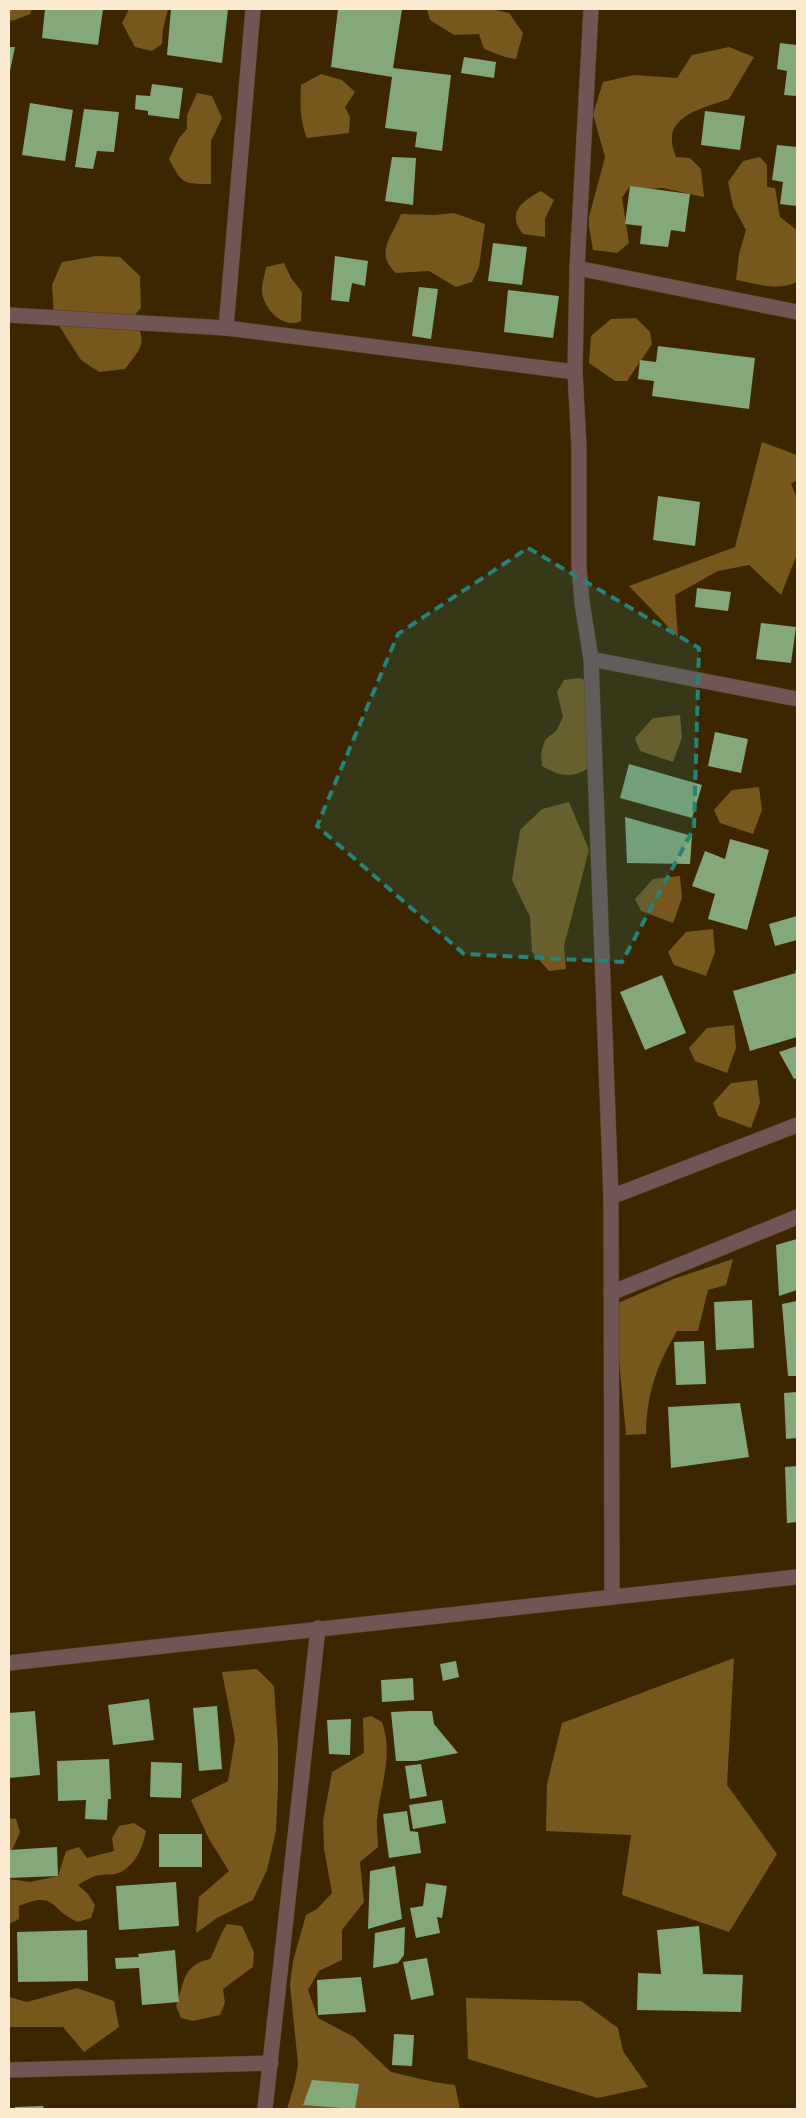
<svg xmlns="http://www.w3.org/2000/svg" width="806" height="2118" font-family="Lora,serif">
<style>
.forest{fill:#77571b}
.building{fill:#84a87a}
.lines{fill:none;stroke-linecap:round;stroke-linejoin:round}
.minor-casing{stroke:#56411d;stroke-width:16}
.minor{stroke:#715454;stroke-width:15}
.marked{fill:#278278;fill-opacity:0.2;stroke:#278278;stroke-width:4;stroke-dasharray:10 6;stroke-linejoin:round}
</style>
<rect width="100%" height="100%" fill="#3b2600"/>
<g class="forest">
<path d="M9,9H32L30,14L12,21L9,19Z"/>
<path d="M129,9H168L163,29L162,44L152,51L135,47L122,23Z"/>
<path d="M427,9H491L509,13L523,33L516,59L505,57L484,49L479,34L454,35L430,20Z"/>
<path d="M729,47L754,57L729,99C710,106 669,114 672,141C672,146 674,152 676,157L690,158L701,169L704,197L663,188L647,189L630,186L622,198L629,243L617,253L593,250L589,227V217L605,157L593,114L603,82L634,75L677,78L692,55Z"/>
<path d="M321,74L342,80L355,92L345,107L350,117L349,133L307,138C300,121 300,104 301,85Z"/>
<path d="M197,93L212,96L222,118L211,141V184C183,184 182,184 169,159L179,138L187,129V115Z"/>
<path d="M760,157L767,165V187L775,188L780,217L797,230V279L796,282C779,292 755,283 736,280L739,254L746,230L733,206L728,182L743,161Z"/>
<path d="M541,191L554,200L545,219V237L523,234C506,213 522,201 541,191Z"/>
<path d="M454,213L485,224L479,267L472,282L456,287L429,271L396,273C374,253 392,237 401,214L434,215Z"/>
<path d="M96,256L120,257L140,276L141,308L133,317C148,343 142,347 125,369L99,372L81,360L54,318L52,285L62,262Z"/>
<path d="M284,263L291,278L302,292L301,321C283,330 263,308 262,291C262,283 265,274 266,267Z"/>
<path d="M636,318L650,332L652,344L627,381H615L589,363L591,336L611,319Z"/>
<path d="M762,442L797,455V480L791,484L797,498V554L781,595L749,565L718,571L675,595L678,637L629,586L735,547Z"/>
<path d="M578,678L594,681L592,766C573,779 561,777 542,766L541,753L545,740L556,731L563,717L557,692L564,680Z"/>
<path d="M680,715L682,738L673,762L640,751L635,738L653,718Z"/>
<path d="M759,787L762,810L753,834L720,823L714,810L732,790Z"/>
<path d="M569,802L589,850L564,946L566,969L549,971L532,952L530,917L512,880L520,830L542,809Z"/>
<path d="M680,876L682,898L673,923L641,911L635,899L653,879Z"/>
<path d="M713,929L715,952L706,976L674,965L668,952L686,932Z"/>
<path d="M734,1025L736,1048L727,1073L695,1061L689,1048L707,1028Z"/>
<path d="M757,1080L760,1103L751,1128L718,1116L713,1103L731,1083Z"/>
<path d="M733,1259L726,1285L708,1290L698,1331H677C656,1367 647,1393 646,1434L626,1435L619,1359L611,1306L676,1278Z"/>
<path d="M734,1658L727,1785L777,1854L729,1932L622,1895L631,1835L546,1831L547,1784L562,1723Z"/>
<path d="M257,1669L274,1686L278,1745V1785L276,1831L267,1870L253,1900L217,1918L196,1933L199,1897L229,1871L209,1839L191,1800L228,1781L235,1739L222,1672Z"/>
<path d="M371,1716L382,1722C394,1755 380,1786 377,1819C376,1828 378,1838 378,1847L360,1862L364,1902L342,1930V1960L319,1971L308,1990L318,2018L354,2037L391,2072L434,2082L455,2085L460,2109H287L295,2082L298,2064L290,1985L293,1961L306,1915L317,1909L332,1893L324,1849L323,1821L332,1772L364,1753L363,1718Z"/>
<path d="M9,1818L16,1819L20,1832L9,1857Z"/>
<path d="M134,1823L146,1831C143,1848 134,1869 115,1874C112,1875 107,1874 103,1875C94,1875 86,1880 78,1885L88,1894L95,1905L91,1918L78,1922C49,1910 57,1890 19,1906V1919L9,1924V1879L30,1882L58,1876L66,1851L79,1847L87,1858L114,1851L112,1838L119,1826Z"/>
<path d="M227,1924L242,1926L254,1952L253,1967L223,1989L225,2003L220,2015L193,2021L181,2018L176,2006C185,1982 182,1965 210,1959C217,1947 219,1935 227,1924Z"/>
<path d="M77,1988L114,2001L119,2027L84,2052L63,2027H9V1997L27,2002Z"/>
<path d="M466,1998L581,2001L618,2028L623,2051L648,2087L598,2098L468,2059Z"/>
</g>
<g class="building">
<path d="M45,9H103L98,45L42,38Z"/>
<path d="M171,9H228L222,63L167,55Z"/>
<path d="M338,9H402L393,68L451,75L442,151L415,147L417,132L385,128L392,77L331,67Z"/>
<path d="M780,43L797,45V96L784,95L787,71L777,69Z"/>
<path d="M9,47H15L10,71L9,70Z"/>
<path d="M464,57L496,62L494,78L461,73Z"/>
<path d="M152,84L183,88L179,119L148,115V111L135,109L136,95L150,96Z"/>
<path d="M30,103L73,110L65,161L22,155Z"/>
<path d="M84,109L119,112L114,152L97,151L93,169L75,167Z"/>
<path d="M705,111L745,116L740,150L701,145Z"/>
<path d="M777,145L797,147V206L780,204L783,182L772,180Z"/>
<path d="M392,157L416,158L413,205L385,201Z"/>
<path d="M630,186L690,194L685,232L671,230L668,247L640,244L642,226L625,224Z"/>
<path d="M493,243L527,247L522,285L488,281Z"/>
<path d="M335,256L368,261L365,286L352,283L349,302L331,300Z"/>
<path d="M419,287L438,289L431,339L412,336Z"/>
<path d="M508,290L559,296L553,338L504,332Z"/>
<path d="M658,346L755,358L749,409L652,396L654,381L638,379L640,360L656,362Z"/>
<path d="M658,496L700,502L695,546L653,540Z"/>
<path d="M697,588L731,592L728,611L695,607Z"/>
<path d="M761,623L796,627L791,663L756,659Z"/>
<path d="M715,732L748,739L741,773L708,766Z"/>
<path d="M629,764L702,785L692,818L620,798Z"/>
<path d="M625,817L692,836L690,864L627,863Z"/>
<path d="M730,839L769,850L747,930L708,919L715,894L692,886L705,851L725,859Z"/>
<path d="M797,916V940L775,946L769,924Z"/>
<path d="M797,970V1037L750,1051L733,991L796,973L795,971Z"/>
<path d="M662,975L686,1033L645,1050L620,992Z"/>
<path d="M797,1046V1078L794,1079L779,1052Z"/>
<path d="M797,1239V1290L779,1296L776,1245Z"/>
<path d="M752,1300L754,1348L716,1350L714,1302Z"/>
<path d="M797,1301V1376H788L782,1304Z"/>
<path d="M704,1341L706,1384L676,1385L674,1342Z"/>
<path d="M797,1392V1438L786,1439L784,1393Z"/>
<path d="M740,1403L749,1457L671,1468L668,1407Z"/>
<path d="M797,1466V1522L787,1523L785,1467Z"/>
<path d="M456,1661L459,1677L443,1681L440,1664Z"/>
<path d="M413,1678L414,1700L382,1702L381,1680Z"/>
<path d="M149,1699L154,1740L113,1745L108,1705Z"/>
<path d="M217,1706L222,1769L199,1771L193,1708Z"/>
<path d="M35,1711L40,1775L9,1778V1713Z"/>
<path d="M411,1711H432L434,1724L458,1753L416,1761H396L391,1712Z"/>
<path d="M351,1719L350,1755L329,1754L327,1720Z"/>
<path d="M109,1759L111,1799H108L107,1820L85,1819L86,1800L58,1801L57,1761Z"/>
<path d="M151,1762L182,1763L181,1798L150,1797Z"/>
<path d="M421,1764L427,1796L410,1799L405,1766Z"/>
<path d="M442,1800L446,1823L413,1829L409,1805Z"/>
<path d="M407,1811L410,1831L418,1832L421,1853L389,1858L383,1814Z"/>
<rect x="159" y="1834" width="43" height="33"/>
<path d="M57,1847L58,1876L9,1878V1850Z"/>
<path d="M395,1866L402,1919L368,1929L370,1871Z"/>
<path d="M176,1882L179,1926L119,1930L116,1886Z"/>
<path d="M426,1883L447,1886L442,1918L437,1917L440,1933L416,1938L410,1908L423,1906Z"/>
<path d="M699,1926L703,1974L743,1975L741,2012L637,2010L638,1973L661,1974L657,1930Z"/>
<path d="M405,1927L404,1955L398,1963L373,1968L375,1933Z"/>
<path d="M87,1930L88,1981L18,1982L17,1932Z"/>
<path d="M175,1950L179,2002L142,2005L139,1968L116,1969L115,1958L139,1957L138,1954Z"/>
<path d="M427,1958L434,1995L411,2000L403,1962Z"/>
<path d="M361,1977L366,2012L318,2015L317,1980Z"/>
<path d="M394,2034L414,2035L412,2066L392,2065Z"/>
<path d="M312,2080L359,2084L355,2109L303,2105Z"/>
<path d="M43,2106L44,2109H15V2107Z"/>
</g>
<g class="lines">
<g class="minor-casing">
<g id="minor">
<path d="M591,9L577,268L575,372L579,448V566L582,602L591,659L611,1197L612,1597"/>
<path d="M577,268L797,312"/>
<path d="M9,315L226,328L575,372"/>
<path d="M226,328L253,9"/>
<path d="M591,659L797,699"/>
<path d="M611,1197L797,1125"/>
<path d="M611,1293L797,1217"/>
<path d="M9,1663L797,1577"/>
<path d="M9,2070L271,2063"/>
<path d="M265,2109L318,1628"/>
</g>
</g>
<use href="#minor" class="minor"/>
</g>
<path class="marked" d="M528,548L699,648L694,828L622,962L464,954L317,826L398,634Z"/>
<rect width="806" height="2118" fill="none" stroke="#fbead0" stroke-width="20"/>
</svg>
